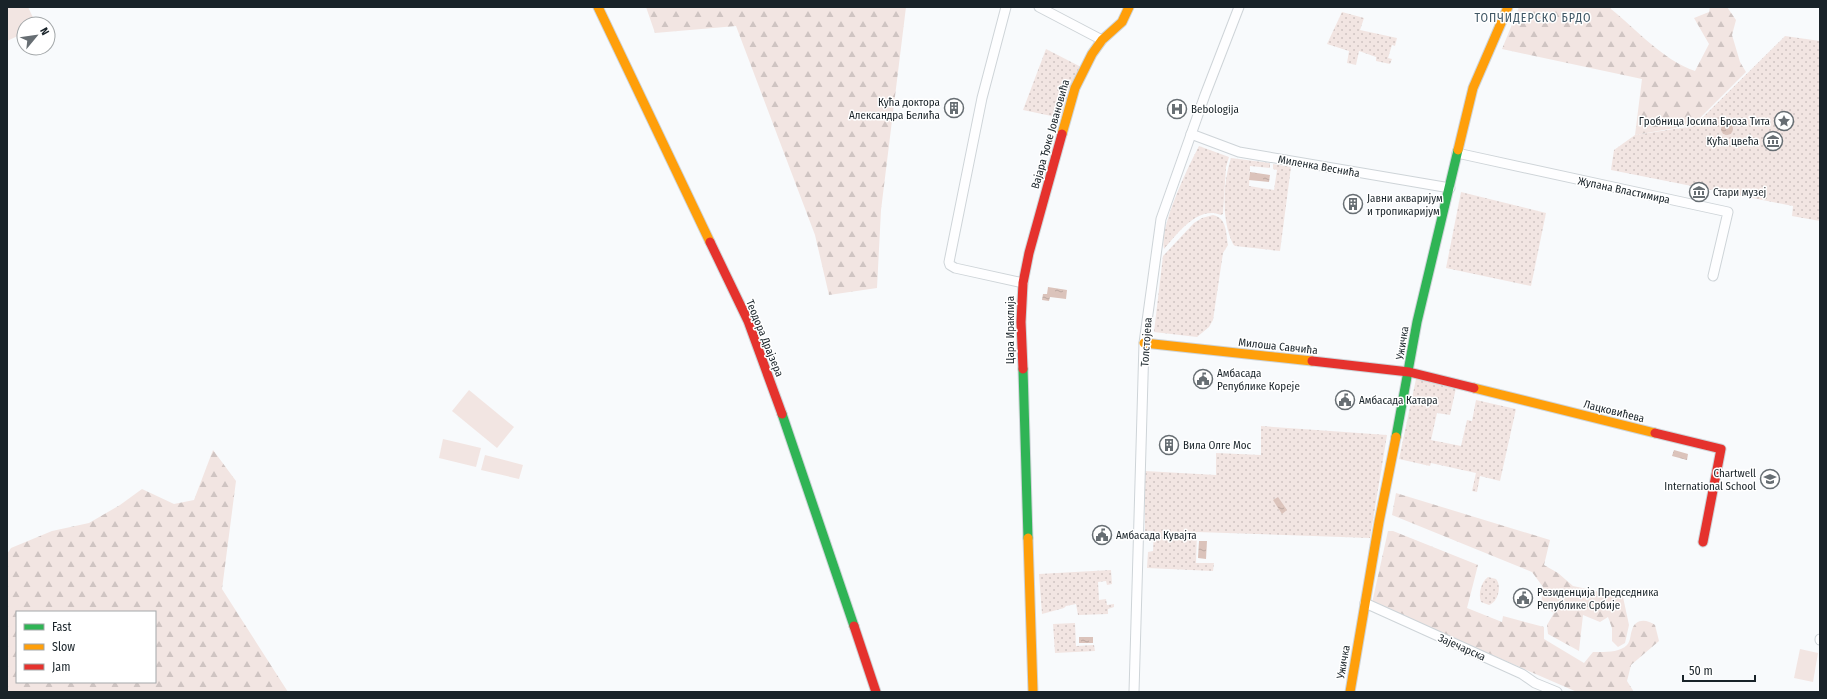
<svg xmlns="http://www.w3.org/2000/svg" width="1827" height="699" font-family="'Fira Sans Condensed',sans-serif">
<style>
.grass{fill:url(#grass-dots)}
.forest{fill:url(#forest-firs);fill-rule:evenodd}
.pitch{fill:#f2e5e2}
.water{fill:url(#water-ripples)}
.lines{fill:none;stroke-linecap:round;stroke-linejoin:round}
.street-casing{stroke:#ced4d8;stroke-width:11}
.fast-casing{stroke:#ced4d8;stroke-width:11}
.slow-casing{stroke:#ced4d8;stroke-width:11}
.jam-casing{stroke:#ced4d8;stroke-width:11}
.street{stroke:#fefeff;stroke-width:9}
.fast{stroke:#30b455;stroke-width:9}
.slow{stroke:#ff9f0a;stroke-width:9}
.jam{stroke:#e5322d;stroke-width:9}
.labels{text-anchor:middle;stroke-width:3;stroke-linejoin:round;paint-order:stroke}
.poi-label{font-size:11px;fill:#192329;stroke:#fff;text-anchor:start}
.street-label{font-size:11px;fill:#192329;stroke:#fff}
.neighbourhood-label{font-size:12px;letter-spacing:1px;fill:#415866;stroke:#fff}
</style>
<defs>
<pattern id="grass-dots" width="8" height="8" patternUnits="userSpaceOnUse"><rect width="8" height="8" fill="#f2e5e2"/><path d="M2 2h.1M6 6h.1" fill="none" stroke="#cfc4c2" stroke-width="1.8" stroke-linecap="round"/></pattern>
<pattern id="forest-firs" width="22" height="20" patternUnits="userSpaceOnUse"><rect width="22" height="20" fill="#f2e5e2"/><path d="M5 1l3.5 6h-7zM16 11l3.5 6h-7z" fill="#cfc4c2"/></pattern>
<pattern id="water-ripples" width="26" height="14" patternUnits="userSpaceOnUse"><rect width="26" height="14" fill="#dbc3bb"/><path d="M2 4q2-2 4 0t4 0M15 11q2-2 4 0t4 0" fill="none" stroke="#bba7a1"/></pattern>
</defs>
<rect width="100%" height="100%" fill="#f8fafc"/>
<g class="grass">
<path d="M1342,12L1364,18L1360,30L1397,38L1395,46L1392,45L1388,58L1392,59L1390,64L1376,61V57L1359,51L1356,65L1347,63L1349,51L1327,44Z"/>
<path d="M1785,36L1820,41V221L1792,216L1793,206L1611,170L1614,150L1635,135L1694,126Z"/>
<path d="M1046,49L1081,67L1061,118L1023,110Z"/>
<path d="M1199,146L1229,157L1226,167L1223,214L1221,215C1198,205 1177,234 1164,249C1159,227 1188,167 1199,146Z"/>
<path d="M1231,158L1270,163V168L1250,166L1249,186L1274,190L1277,170L1273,169V164L1291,167L1280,251L1235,246L1233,244C1221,219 1223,183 1231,158Z"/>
<path d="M1461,192L1546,213L1531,286L1446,268Z"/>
<path d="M1213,215C1227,218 1226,233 1228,245L1223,253L1213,320L1209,327L1197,337L1154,332L1163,256L1194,223L1202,218Z"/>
<path d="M1416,379L1456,388L1450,415L1437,413L1431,440L1461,446L1467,420L1472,421L1476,400L1516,409L1500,481L1480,476L1477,492L1472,491L1476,473L1431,463L1430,466L1399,459Z"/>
<path d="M1261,426L1387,435L1370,538L1197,532L1196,563H1214L1213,571L1147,568L1148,552L1153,551L1154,531H1145V471L1216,475V453L1261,455Z"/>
<path d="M1111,570L1112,584L1107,585L1106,581L1098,582L1099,600L1106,599L1107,605L1114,604V607L1108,609V614L1078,615L1076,604L1066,606L1064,608L1042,614L1039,574Z"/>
<path d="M1488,577L1496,579C1502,586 1498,602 1489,605L1481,602C1478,594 1481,582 1488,577Z"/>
<path d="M1075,623L1076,646L1094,645L1095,651L1055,653L1053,624Z"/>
</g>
<g class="forest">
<path d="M646,7H906L881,210L877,288L829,295L815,235L736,26L655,33Z"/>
<path d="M1519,7H1611V9C1637,30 1663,60 1695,71L1709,44L1694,18L1709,12L1710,7H1727L1736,20L1732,35L1740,62L1746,72L1693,125L1635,135L1642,79L1502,49Z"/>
<path d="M213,450L236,481L222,589L288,692H7V554L11,548L52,531L89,523L120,505L142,489L174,504L194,500ZM17,612H155V682H17Z"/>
<path d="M1396,493L1550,540L1544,565L1558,573L1573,586L1623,597L1629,625L1625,643L1618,647L1612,641V628L1608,617L1600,622L1583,615L1579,651L1548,634L1547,625L1554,613L1541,604L1543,587L1532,572L1392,515Z"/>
<path d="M1388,531H1393L1478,565L1467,608L1502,622L1503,616L1544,627V639L1584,663L1593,652C1604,652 1619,653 1627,645C1631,640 1630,635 1632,630C1635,618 1647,619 1655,625L1659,641L1631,665L1627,681L1634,692H1577L1372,603Z"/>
</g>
<g class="pitch">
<path d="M7,7H28L36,24H24V33L7,41Z"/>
<path d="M469,390L514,427L497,448L452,411Z"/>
<path d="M443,439L481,448L476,467L439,458Z"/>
<path d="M485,455L523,465L519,479L481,470Z"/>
<path d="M1800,649L1818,653L1813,682L1794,678Z"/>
</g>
<g class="water">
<circle cx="1727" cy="129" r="6"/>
<path d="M1250,172L1270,175L1269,182L1249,180Z"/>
<path d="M1048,287L1067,290L1066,299L1050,297L1049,301L1042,300L1043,294H1047Z"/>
<path d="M1674,450L1688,454L1687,460L1672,456Z"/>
<path d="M1278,497L1287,510L1282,514L1273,500Z"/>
<path d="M1199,541H1207L1206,559L1198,558Z"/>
<rect x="1079" y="637" width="14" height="6"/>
</g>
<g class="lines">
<g class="street-casing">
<g id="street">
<path d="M1006,7L982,98L949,262L950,265L955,268L1023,283"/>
<path d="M1039,7L1102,40"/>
<path d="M1191,134L1239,152L1450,188"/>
<path d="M1457,153L1728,212L1713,276"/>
<path d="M1365,603L1522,674L1535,683L1557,692"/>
<path d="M1820,640V639"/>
<path d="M1134,692L1144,343L1161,219L1205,95L1239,7"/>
</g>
</g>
<g class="fast-casing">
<g id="fast">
<path d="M1023,369L1028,538"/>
<path d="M782,414L854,626"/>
<path d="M1396,437L1417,322L1458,150"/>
</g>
</g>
<g class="slow-casing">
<g id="slow">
<path d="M598,7L710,242"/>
<path d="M1062,134L1075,88L1092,54L1102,40L1122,22L1129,7"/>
<path d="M1458,150L1473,88L1508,7"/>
<path d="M1144,343L1312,361"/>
<path d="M1474,388L1655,433"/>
<path d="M1028,538L1033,692"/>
<path d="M1350,692L1379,522L1396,437"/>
</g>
</g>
<g class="jam-casing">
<g id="jam">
<path d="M710,242L748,321L782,414"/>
<path d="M1312,361L1409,372L1474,388"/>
<path d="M1023,369L1021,322L1023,283L1029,253L1062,134"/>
<path d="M1655,433L1721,449L1703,542"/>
<path d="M854,626L876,692"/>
</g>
</g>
<use href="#street" class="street"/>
<use href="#fast" class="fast"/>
<use href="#slow" class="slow"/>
<use href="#jam" class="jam"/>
</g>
<defs>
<g id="building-ring" transform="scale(1)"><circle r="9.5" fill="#fff" stroke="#676e73" stroke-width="1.5"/><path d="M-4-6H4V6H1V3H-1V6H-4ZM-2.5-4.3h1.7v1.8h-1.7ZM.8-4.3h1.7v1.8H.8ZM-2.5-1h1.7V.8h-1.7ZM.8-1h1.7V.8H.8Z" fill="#676e73"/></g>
<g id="hospital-ring" transform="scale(1)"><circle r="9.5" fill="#fff" stroke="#676e73" stroke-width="1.5"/><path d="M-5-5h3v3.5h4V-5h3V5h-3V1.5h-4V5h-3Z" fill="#676e73"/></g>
<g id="sight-ring" transform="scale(1)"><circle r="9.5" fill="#fff" stroke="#676e73" stroke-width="1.5"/><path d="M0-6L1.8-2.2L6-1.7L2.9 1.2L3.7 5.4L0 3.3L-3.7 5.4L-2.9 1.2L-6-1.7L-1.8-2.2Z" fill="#676e73"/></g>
<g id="museum-ring" transform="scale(1)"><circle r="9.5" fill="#fff" stroke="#676e73" stroke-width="1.5"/><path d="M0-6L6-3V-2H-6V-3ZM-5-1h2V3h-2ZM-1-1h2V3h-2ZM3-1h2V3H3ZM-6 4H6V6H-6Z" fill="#676e73"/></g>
<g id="civic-ring" transform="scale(1)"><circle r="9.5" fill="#fff" stroke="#676e73" stroke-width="1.5"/><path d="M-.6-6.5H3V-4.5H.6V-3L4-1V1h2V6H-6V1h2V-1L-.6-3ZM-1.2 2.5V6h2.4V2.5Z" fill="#676e73"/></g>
<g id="school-ring" transform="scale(1)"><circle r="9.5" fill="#fff" stroke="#676e73" stroke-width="1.5"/><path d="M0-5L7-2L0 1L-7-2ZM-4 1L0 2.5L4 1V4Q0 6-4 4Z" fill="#676e73"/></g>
</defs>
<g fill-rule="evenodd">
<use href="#building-ring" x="954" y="108"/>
<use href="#hospital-ring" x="1177" y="109"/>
<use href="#sight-ring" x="1784" y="121"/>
<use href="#museum-ring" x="1773" y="141"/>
<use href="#museum-ring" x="1699" y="192"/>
<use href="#building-ring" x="1353" y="204"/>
<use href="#civic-ring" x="1203" y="379"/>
<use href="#civic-ring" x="1345" y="400"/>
<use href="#building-ring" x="1169" y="445"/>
<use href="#school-ring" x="1770" y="479"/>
<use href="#civic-ring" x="1102" y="535"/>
<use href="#civic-ring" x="1523" y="598"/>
</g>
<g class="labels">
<g class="poi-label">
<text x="940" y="106" text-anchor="end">Кућа доктора<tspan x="940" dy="13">Александра Белића</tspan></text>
<text x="1191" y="113">Bebologija</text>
<text x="1770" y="125" text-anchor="end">Гробница Јосипа Броза Тита</text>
<text x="1759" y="145" text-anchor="end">Кућа цвећа</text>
<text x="1713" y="196">Стари музеј</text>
<text x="1367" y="202">Јавни акваријум<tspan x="1367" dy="13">и тропикаријум</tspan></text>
<text x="1217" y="377">Амбасада<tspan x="1217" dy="13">Републике Кореје</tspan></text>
<text x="1359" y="404">Амбасада Катара</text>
<text x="1183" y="449">Вила Олге Мос</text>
<text x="1756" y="477" text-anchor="end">Chartwell<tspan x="1756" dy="13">International School</tspan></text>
<text x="1116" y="539">Амбасада Кувајта</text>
<text x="1537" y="596">Резиденција Председника<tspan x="1537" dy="13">Републике Србије</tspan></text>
</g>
<g class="street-label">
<text transform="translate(1050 134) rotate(-74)" y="4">Вајара Ђоке Јовановића</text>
<text transform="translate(1319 166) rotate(10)" y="4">Миленка Веснића</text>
<text transform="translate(1624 190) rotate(12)" y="4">Жупана Властимира</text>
<text transform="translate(1010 330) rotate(-90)" y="4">Цара Ираклија</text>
<text transform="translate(765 338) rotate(68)" y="4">Теодора Драјзера</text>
<text transform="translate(1146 342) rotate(-86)" y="4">Толстојева</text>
<text transform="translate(1402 343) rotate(-81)" y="4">Ужичка</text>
<text transform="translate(1278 346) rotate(6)" y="4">Милоша Савчића</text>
<text transform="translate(1614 411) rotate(14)" y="4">Лацковићева</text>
<text transform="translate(1462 647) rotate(24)" y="4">Зајечарска</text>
<text transform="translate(1343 662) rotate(-80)" y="4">Ужичка</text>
</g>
<g class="neighbourhood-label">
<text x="1533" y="22">ТОПЧИДЕРСКО БРДО</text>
</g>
</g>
<rect width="1827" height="699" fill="none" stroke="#192329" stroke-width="16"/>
<rect x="16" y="611" width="140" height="72" fill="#ffffff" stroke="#a3a7a9"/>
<rect x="24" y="624" width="20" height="6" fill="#30b455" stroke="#a3a7a9"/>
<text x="52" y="631" font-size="12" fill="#192329">Fast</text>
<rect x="24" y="644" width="20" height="6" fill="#ff9f0a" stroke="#a3a7a9"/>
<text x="52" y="651" font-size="12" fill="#192329">Slow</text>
<rect x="24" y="664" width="20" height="6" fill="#e5322d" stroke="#a3a7a9"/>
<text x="52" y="671" font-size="12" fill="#192329">Jam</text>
<g transform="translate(36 36) rotate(61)"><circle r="19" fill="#ffffff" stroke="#a3a7a9"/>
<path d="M0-3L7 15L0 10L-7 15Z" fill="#676e73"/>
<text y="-6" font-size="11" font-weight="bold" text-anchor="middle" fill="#192329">N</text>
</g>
<path d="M1683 675v6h72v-6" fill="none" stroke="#192329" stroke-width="2"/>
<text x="1689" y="675" font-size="12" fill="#192329" stroke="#ffffff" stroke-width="3" paint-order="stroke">50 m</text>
</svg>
